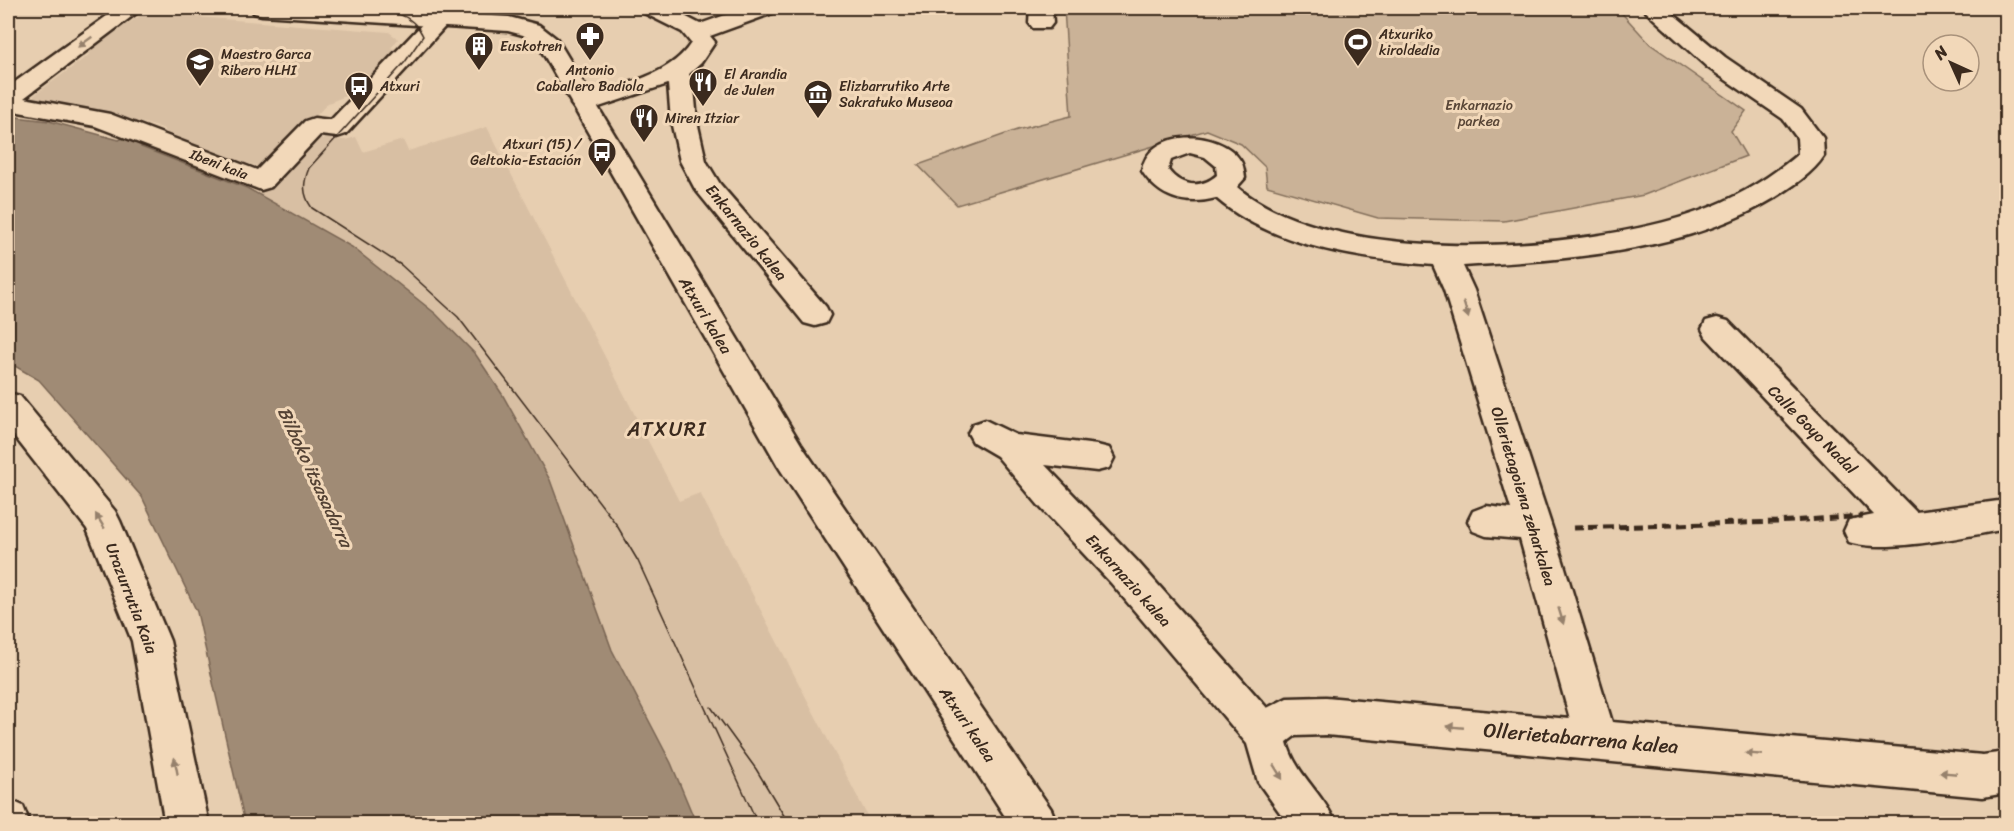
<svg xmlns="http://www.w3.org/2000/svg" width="2014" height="831" font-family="Sriracha,sans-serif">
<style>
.built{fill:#d8bfa3}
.green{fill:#cab297;stroke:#826e5a;stroke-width:1.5}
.water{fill:#a08b74;stroke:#786452;stroke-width:1.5}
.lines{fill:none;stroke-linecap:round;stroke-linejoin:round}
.street-casing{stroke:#3b2a1e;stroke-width:5}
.secondary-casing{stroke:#3b2a1e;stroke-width:5}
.street{fill:#f2d8b9;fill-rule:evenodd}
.secondary{fill:#f2d8b9;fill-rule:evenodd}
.tram{stroke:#3b2a1e;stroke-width:1.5}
.rail{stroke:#3b2a1e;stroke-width:5;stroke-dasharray:10 5;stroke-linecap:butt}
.oneway{fill:#96816c}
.labels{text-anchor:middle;stroke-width:6;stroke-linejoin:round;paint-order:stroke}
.far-poi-label{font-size:14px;fill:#3b2a1e;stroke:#f2d8b9;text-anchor:start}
.far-park-label{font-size:14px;fill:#584536;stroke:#f2d8b9}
.far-street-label{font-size:14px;fill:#3b2a1e;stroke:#f2d8b9}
.street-label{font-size:16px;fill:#3b2a1e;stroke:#f2d8b9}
.water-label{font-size:18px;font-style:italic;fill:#544234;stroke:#f2d8b9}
.quarter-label{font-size:20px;letter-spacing:1.5px;fill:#3b2a1e;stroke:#f2d8b9}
.near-street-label{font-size:20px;fill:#3b2a1e;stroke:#f2d8b9}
</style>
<rect width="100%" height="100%" fill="#e7ceb0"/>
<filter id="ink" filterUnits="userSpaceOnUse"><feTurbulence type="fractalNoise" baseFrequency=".0167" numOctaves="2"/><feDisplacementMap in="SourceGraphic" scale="12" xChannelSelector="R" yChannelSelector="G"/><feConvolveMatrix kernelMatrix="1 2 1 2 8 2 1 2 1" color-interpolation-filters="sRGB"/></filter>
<g filter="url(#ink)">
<g class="built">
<path d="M145,13L389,32L398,39L391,48L401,49L373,80L366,79L348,95L328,103L267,168L217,156L175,140L162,128L109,114L25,102L90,54L85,52L122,23L127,24Z"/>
<path d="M487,127L679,501L700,493L871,823H696L671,763L612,650L550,480L502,394L476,355L436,314L315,226L258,194L312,138L345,140L356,137L363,152L403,140L408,151Z"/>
</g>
<path class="green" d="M1064,8H1617L1650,44L1746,111L1731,131L1746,156L1644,195L1504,221L1378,218L1267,186L1265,167L1241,144L1207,130L957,205L918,165L1017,130L1071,116Z"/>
<path class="water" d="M8,116L49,121L119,140L125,137L145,143L141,147L247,188L352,247L436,314L476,355L502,394L550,480L612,650L671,763L696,823H245L197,612L142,497L39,380L8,362Z"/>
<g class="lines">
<g class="street-casing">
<g id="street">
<path d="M118,8H143L24,98L110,114L257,170L305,121L314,118L331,120L431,15H447L451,20L346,134L337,137L320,135L271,187L261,190L95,126L8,110V87Z"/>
<path d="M641,8H669L700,24L745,8H776L773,13L710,36L715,42L701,63L689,74L694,88L697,121L706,161L720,184L826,307L830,315L826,323L815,326L804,323L695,189L680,161L671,121L668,84L584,112L575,109L571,104L575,99C614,86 668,79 691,43L682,32L644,13Z"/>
<path d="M1030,8H1052L1053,23L1049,28H1033L1029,23Z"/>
<path d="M1642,8H1666L1725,57L1801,109L1823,138L1824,156C1813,173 1793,186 1776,197C1684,253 1568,259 1463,266L1474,290L1563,561L1612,722L1983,755L2006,752V793L1983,797L1326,735L1295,736L1287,742C1295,774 1324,794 1336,824H1288L1258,782L1247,744L1111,583L1040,507L997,456L973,442L968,433L973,424L985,420L1016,435L1097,445L1109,448L1114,458L1109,468L1097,471L1045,465L1137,561L1267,708L1287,698L1326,697L1570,719L1520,539L1486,536L1473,531L1468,521L1473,511L1486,506L1511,509L1444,290L1433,265C1361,259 1272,247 1216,198C1185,206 1159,198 1142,171C1147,128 1220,129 1240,160C1244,165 1244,172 1245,178L1237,187C1335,269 1586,252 1700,211C1737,198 1768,179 1798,154L1797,138L1783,119L1707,67ZM1190,153L1205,157L1216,166L1217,175C1201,189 1181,187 1168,170L1171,160Z"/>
<path d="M1717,318L1728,321L1916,512L2006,500V529C1968,536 1884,554 1849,542L1844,531L1849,520L1874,515L1706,337L1702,329L1706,321Z"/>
<path d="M8,393L20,396L115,511L120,521L170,641L209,824H165L132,641L87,529L8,428Z"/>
<path d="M8,799L23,806L30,824H8Z"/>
</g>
</g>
<g class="secondary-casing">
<path id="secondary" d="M251,8H360L509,17L539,25L557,39L802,446L1051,809L1057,824H1010L778,466L540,48L523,35L508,31L262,15L254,13Z"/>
</g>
<use href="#street" class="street"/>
<use href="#secondary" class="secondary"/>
<g class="tram">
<path d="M362,8C386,9 412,12 423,36L405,62L309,168C303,183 302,194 312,208L401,265L458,317L616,524L638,561L758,824"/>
<path d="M711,707L756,769L789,824"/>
</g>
<path class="rail" d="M1573,528L1777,522L1863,516"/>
</g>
<defs><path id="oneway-solid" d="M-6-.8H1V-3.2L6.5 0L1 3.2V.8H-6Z" transform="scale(1.5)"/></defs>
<g class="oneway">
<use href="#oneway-solid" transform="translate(85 42) rotate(144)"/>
<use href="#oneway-solid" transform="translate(1466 310) rotate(73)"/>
<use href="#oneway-solid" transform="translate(100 521) rotate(-121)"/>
<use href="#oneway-solid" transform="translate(1561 616) rotate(73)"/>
<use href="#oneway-solid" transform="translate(1455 727) rotate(-175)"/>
<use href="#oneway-solid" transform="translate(1754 754) rotate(-175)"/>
<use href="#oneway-solid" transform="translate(176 766) rotate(-101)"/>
<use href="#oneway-solid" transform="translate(1278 772) rotate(58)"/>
<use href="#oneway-solid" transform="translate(1948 773) rotate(-175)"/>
</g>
</g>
<defs>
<g id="pharmacy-pin" transform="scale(1.5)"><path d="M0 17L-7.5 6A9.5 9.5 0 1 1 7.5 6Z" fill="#3b2a1e" stroke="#f2d8b9"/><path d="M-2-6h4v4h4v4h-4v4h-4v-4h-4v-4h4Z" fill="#fff"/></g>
<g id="stadium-pin" transform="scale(1.5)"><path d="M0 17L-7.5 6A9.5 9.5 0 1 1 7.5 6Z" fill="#3b2a1e" stroke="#f2d8b9"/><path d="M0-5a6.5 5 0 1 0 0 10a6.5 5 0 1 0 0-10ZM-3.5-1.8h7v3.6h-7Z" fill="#fff"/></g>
<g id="building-pin" transform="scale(1.5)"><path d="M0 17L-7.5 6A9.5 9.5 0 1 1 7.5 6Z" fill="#3b2a1e" stroke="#f2d8b9"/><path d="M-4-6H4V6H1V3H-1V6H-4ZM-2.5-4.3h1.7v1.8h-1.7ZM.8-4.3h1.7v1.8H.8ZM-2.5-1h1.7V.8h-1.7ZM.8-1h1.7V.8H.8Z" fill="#fff"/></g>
<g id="school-pin" transform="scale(1.5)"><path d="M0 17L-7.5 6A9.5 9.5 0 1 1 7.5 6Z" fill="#3b2a1e" stroke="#f2d8b9"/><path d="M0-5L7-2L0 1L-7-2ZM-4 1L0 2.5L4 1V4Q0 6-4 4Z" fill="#fff"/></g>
<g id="restaurant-pin" transform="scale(1.5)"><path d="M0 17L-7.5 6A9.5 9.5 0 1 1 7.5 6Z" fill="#3b2a1e" stroke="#f2d8b9"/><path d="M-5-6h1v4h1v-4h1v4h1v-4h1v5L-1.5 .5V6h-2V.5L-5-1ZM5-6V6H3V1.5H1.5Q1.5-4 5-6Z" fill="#fff"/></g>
<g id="bus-pin" transform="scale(1.5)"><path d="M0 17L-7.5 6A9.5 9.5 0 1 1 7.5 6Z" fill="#3b2a1e" stroke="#f2d8b9"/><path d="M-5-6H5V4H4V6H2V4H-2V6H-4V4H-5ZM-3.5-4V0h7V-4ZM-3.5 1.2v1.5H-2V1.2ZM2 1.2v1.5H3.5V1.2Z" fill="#fff"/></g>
<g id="museum-pin" transform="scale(1.5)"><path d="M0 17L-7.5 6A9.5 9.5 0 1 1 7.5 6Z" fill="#3b2a1e" stroke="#f2d8b9"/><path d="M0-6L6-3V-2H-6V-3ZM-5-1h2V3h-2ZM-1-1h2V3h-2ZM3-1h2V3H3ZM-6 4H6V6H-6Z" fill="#fff"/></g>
</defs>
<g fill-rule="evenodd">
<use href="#pharmacy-pin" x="590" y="36"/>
<use href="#stadium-pin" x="1358" y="42"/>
<use href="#building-pin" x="479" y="46"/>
<use href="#school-pin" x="200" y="62"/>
<use href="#restaurant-pin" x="703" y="82"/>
<use href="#bus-pin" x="359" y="86"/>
<use href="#museum-pin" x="818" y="94"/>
<use href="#restaurant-pin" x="644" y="118"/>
<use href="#bus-pin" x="602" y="152"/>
</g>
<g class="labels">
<g class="far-poi-label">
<text x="1379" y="39">Atxuriko<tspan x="1379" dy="16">kiroldedia</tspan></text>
<text x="500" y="51">Euskotren</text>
<text x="221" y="59">Maestro Garca<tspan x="221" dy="16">Ribero HLHI</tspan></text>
<text x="590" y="75" text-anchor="middle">Antonio<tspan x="590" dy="16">Caballero Badiola</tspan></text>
<text x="724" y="79">El Arandia<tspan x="724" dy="16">de Julen</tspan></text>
<text x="380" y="91">Atxuri</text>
<text x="839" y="91">Elizbarrutiko Arte<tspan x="839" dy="16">Sakratuko Museoa</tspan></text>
<text x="665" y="123">Miren Itziar</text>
<text x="581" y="149" text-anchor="end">Atxuri (15) /<tspan x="581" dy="16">Geltokia-Estación</tspan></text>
</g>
<g class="far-park-label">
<text x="1479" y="110">Enkarnazio<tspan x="1479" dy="16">parkea</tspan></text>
</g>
<g class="far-street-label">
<text transform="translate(219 164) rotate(21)" y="5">Ibeni kaia</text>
</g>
<g class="street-label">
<text transform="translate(747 232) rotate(51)" y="6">Enkarnazio kalea</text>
<text transform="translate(706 315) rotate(59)" y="6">Atxuri kalea</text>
<text transform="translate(1813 429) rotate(45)" y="6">Calle Goyo Nadal</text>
<text transform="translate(1524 496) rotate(73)" y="6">Ollerietagoiena zeharkalea</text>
<text transform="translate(1129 580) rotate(48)" y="6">Enkarnazio kalea</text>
<text transform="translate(132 598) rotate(69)" y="6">Urazurrutia Kaia</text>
<text transform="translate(968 724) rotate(56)" y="6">Atxuri kalea</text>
</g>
<g class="water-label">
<text transform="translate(315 477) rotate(65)" y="6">Bilboko itsasadarra</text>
</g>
<g class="quarter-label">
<text x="667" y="436">ATXURI</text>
</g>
<g class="near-street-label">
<text transform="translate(1581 738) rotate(5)" y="7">Ollerietabarrena kalea</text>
</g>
</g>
<rect width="2014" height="831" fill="none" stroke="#f2d8b9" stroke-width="30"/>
<rect x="15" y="15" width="1984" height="801" fill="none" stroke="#3b2a1e" stroke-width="2" filter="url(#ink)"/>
<g transform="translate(1951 63) rotate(315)"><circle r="28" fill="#f2d8b9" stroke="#a9927b" stroke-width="1.5"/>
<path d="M0-4.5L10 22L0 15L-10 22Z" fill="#3b2a1e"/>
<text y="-9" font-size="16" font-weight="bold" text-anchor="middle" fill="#3b2a1e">N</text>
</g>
</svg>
